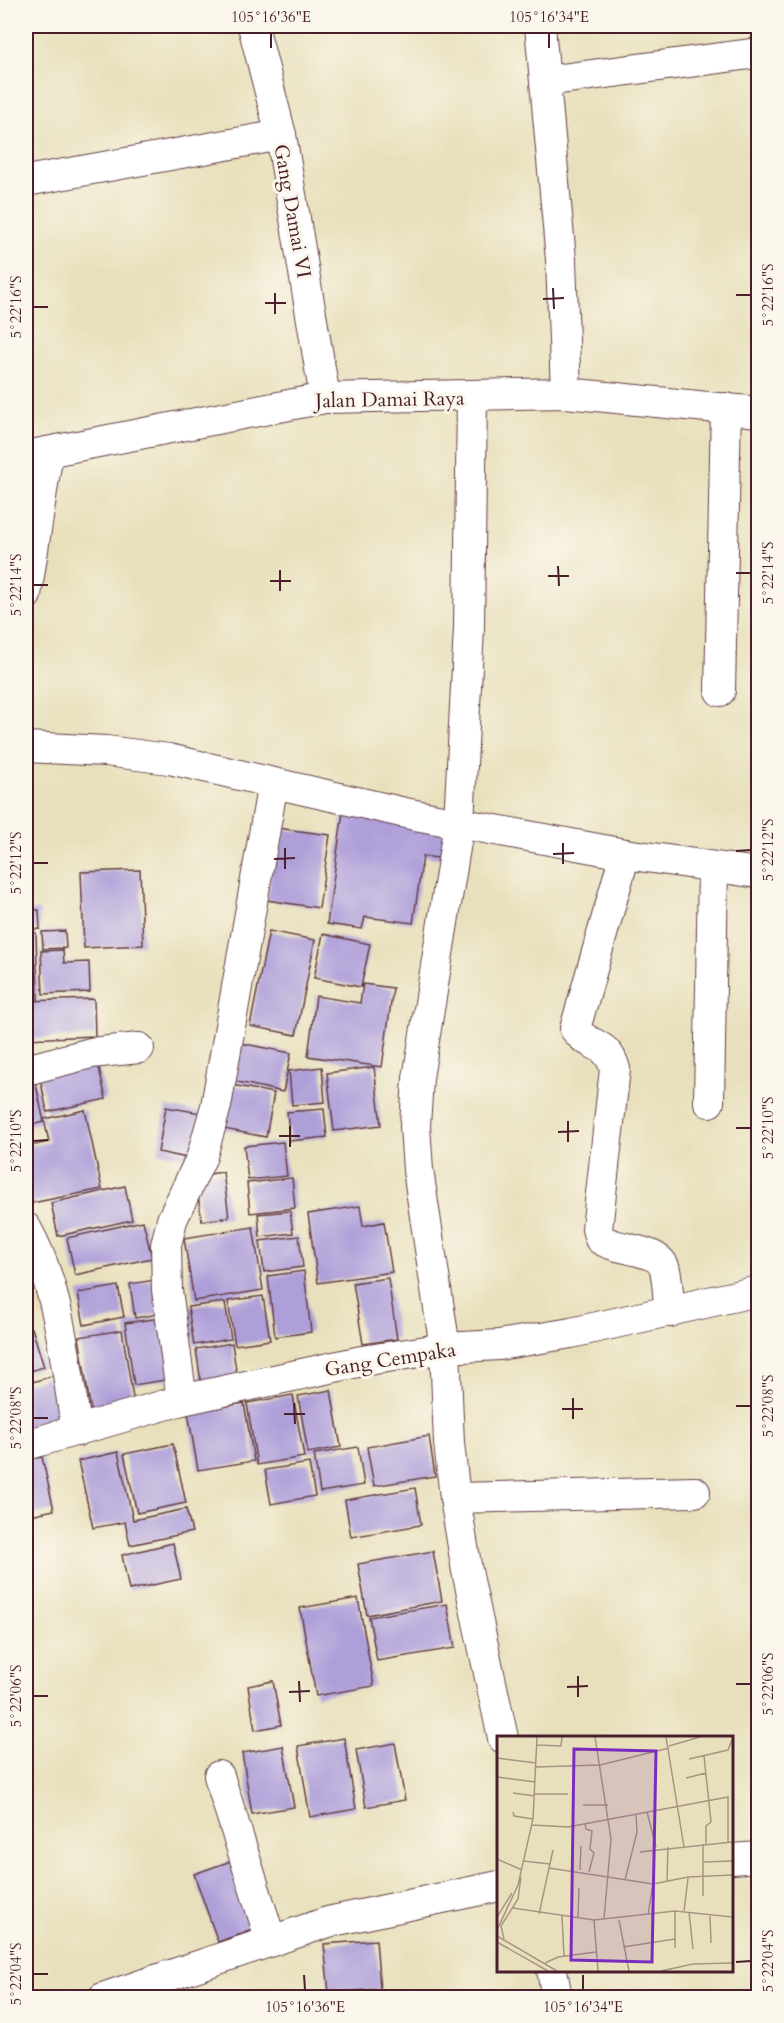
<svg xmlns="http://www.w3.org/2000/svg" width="784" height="2023" font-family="Cardo,serif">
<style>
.building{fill:#ae9fd9}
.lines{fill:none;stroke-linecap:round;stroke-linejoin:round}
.minor-casing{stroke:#623c41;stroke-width:32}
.minor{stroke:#fff;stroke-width:30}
.ticks{fill:none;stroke:#4a1f2b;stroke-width:2}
.labels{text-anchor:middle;stroke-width:6;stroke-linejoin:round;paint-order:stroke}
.street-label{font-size:20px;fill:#4a1f2b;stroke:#fbf7ec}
.inset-road{fill:none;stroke:#a99382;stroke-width:1.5}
.view{fill:#7b2cbf;fill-opacity:0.15;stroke:#7b2cbf;stroke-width:3}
.inset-edge{fill:none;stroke:#4a1f2b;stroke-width:3}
.neatline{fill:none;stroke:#4a1f2b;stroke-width:2}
.ticks-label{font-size:15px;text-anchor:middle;fill:#4a1f2b}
</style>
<rect width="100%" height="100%" fill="#fbf7ec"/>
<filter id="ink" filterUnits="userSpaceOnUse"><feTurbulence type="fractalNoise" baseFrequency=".0167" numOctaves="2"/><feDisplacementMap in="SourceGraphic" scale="12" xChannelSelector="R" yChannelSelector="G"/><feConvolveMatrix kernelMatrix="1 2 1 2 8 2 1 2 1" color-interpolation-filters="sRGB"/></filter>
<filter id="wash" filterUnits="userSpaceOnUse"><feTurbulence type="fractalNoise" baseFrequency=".008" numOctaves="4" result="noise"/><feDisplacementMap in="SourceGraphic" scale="24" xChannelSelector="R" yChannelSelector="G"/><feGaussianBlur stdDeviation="1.35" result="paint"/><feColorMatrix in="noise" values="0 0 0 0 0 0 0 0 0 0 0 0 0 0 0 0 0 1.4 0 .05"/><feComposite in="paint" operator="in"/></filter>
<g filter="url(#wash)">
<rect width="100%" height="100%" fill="#e8e0bc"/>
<g id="blocks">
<g class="building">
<path d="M343,812L450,826L445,859L423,856L413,923L365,917L362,929L327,924Z"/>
<path d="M277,828L330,835L319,908L267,900Z"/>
<path d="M140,870L143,945L84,948L81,872Z"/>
<path d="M26,910H39L40,929L26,930Z"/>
<path d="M65,931L66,948L43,949L42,932Z"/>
<path d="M269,931L315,940L296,1035L250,1026Z"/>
<path d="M36,933L38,999L26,1000V934Z"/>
<path d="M323,934L370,944L361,987L314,978Z"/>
<path d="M63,950L64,963L89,962L90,992L43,994L41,951Z"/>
<path d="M363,984L393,988L382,1067L308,1056L316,996L360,1003Z"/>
<path d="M94,999L95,1036L26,1039V1001Z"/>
<path d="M240,1043L291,1053L283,1092L233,1081Z"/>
<path d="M97,1059L106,1099L47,1112L39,1072Z"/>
<path d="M322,1067L325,1102L292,1105L289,1071Z"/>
<path d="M374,1067L381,1125L334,1131L327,1073Z"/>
<path d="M34,1075L44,1122L26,1126V1077Z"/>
<path d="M232,1085L274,1093L266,1137L224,1129Z"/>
<path d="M166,1107L201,1113L192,1159L158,1152Z"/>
<path d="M324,1109L327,1137L290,1141L287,1112Z"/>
<path d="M85,1110L102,1189L32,1203L26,1172V1147L49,1142L44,1119Z"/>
<path d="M283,1142L287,1176L248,1180L244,1146Z"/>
<path d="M223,1172L229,1217L202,1221L195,1176Z"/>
<path d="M292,1178L295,1208L250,1213L247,1183Z"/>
<path d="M125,1186L132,1220L58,1236L51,1203Z"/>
<path d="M360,1206L363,1226L384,1222L392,1272L318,1283L308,1214Z"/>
<path d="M290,1211L293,1233L260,1237L258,1214Z"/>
<path d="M143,1221L152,1258L75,1275L67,1238Z"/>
<path d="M253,1227L263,1290L194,1301L184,1238Z"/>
<path d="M299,1236L303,1267L264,1272L260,1241Z"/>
<path d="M304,1271L311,1332L275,1337L268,1276Z"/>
<path d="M388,1278L397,1339L363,1344L353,1283Z"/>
<path d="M161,1279L166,1313L135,1318L130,1284Z"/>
<path d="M118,1286L124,1317L84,1325L78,1293Z"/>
<path d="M263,1296L270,1340L235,1345L228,1301Z"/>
<path d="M225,1302L231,1339L194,1345L188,1307Z"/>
<path d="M168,1317L178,1378L134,1385L125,1323Z"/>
<path d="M32,1328L44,1367L26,1372V1330Z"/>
<path d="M122,1330L134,1404L91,1411L79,1337Z"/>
<path d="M232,1343L237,1377L201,1382L196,1349Z"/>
<path d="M59,1374L73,1420L26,1434V1384Z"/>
<path d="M331,1390L341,1447L308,1453L298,1396Z"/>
<path d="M293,1395L304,1457L257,1465L247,1403Z"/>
<path d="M244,1403L254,1461L198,1470L188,1413Z"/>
<path d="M429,1436L435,1476L374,1486L367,1447Z"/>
<path d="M173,1444L186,1503L137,1513L124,1454Z"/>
<path d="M358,1447L364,1485L320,1492L314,1454Z"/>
<path d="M118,1452L133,1520L186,1509L192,1532L130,1545L125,1522L93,1528L78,1461Z"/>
<path d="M42,1457L54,1510L26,1516V1460Z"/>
<path d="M309,1463L315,1496L271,1504L265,1470Z"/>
<path d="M415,1488L421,1525L351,1537L345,1500Z"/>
<path d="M173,1543L181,1579L129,1590L122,1555Z"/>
<path d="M433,1551L442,1601L367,1615L358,1564Z"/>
<path d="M358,1598L374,1686L316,1696L300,1608Z"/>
<path d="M447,1604L455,1648L377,1661L369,1617Z"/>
<path d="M273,1681L281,1725L255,1730L248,1686Z"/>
<path d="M344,1738L356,1809L310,1817L298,1746Z"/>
<path d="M395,1743L405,1800L366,1807L356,1750Z"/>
<path d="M283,1746L294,1807L252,1814L242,1753Z"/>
<path d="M231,1861L255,1929L218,1942L194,1874Z"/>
<path d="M376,1940L380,1989L329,1993L324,1944Z"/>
<path d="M386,1991L387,1998H339V1993Z"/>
</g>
</g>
</g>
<g filter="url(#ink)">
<use href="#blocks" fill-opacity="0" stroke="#623c41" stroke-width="1.5"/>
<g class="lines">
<g class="minor-casing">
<g id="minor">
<path d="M253,26L281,135L325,398"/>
<path d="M540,26L561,260L566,393"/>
<path d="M546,81L758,53"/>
<path d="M26,181L281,135"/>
<path d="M472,397L469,628L459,823L418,1078L415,1126L418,1170L445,1348L449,1443L455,1498L467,1571L503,1738"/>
<path d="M26,456L325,398L566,393L758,412"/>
<path d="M26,595L48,452"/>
<path d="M720,691L726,408"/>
<path d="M26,747L106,751L169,759L410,814L625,854L758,873"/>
<path d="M625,854L575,1029C588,1048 607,1040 615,1069L597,1229L600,1239C617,1251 661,1248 665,1270C668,1283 668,1298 670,1312"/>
<path d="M26,1070L91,1053L139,1048"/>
<path d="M709,1102L713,869"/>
<path d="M26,1228C60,1288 65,1363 77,1431"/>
<path d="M182,1400L167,1290L166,1245L172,1220L202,1156L216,1106L273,783"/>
<path d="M26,1445L182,1400L362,1361L445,1348L499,1345L571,1333L758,1291"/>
<path d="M455,1498L695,1492"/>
<path d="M219,1776L271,1941"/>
<path d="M732,1859L758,1857"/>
<path d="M552,1970L557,1998"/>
<path d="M103,1998L328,1922L499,1886"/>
</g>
</g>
<use href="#minor" class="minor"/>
</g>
</g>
<path class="ticks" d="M271,33V48M549,33V48M553,288L554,309M275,293V314M736,295H751M543,299L564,298M265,303H286M33,307H48M558,566L559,586M280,570V591M736,573H751M548,576H569M270,581H291M33,585H48M563,843V864M285,848V869M736,851L751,850M553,854L574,853M274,859L295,858M33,863H48M568,1121V1142M290,1126V1147M736,1128H751M558,1132L579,1131M279,1136H300M33,1141L48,1140M573,1398V1419M294,1403L295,1424M736,1406H751M562,1409H583M284,1414H305M33,1418H48M578,1676V1697M299,1681L300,1702M736,1684H751M567,1687L588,1686M289,1692L310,1691M33,1696H48M736,1962L751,1961M33,1974H48M304,1975L305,1990M583,1975V1990"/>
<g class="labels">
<g class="street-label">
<text transform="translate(293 211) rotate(80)" y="7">Gang Damai VI</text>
<text transform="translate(390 399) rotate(-1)" y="7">Jalan Damai Raya</text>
<text transform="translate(390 1359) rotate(-9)" y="7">Gang Cempaka</text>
</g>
</g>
<g transform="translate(497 1736)">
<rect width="236" height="236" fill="#e8e0bc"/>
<path class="inset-road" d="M98,1L114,103L107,183M169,1L187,111M40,9L64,10L65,1M172,10L203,1M207,20L214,86L209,90V108M0,22L39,27M192,23L231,14L235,4M39,31L103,29L172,12M0,41L38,46M189,42L209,37M16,57L38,60M38,58H71M86,69H111M16,76L17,80L36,83M150,76L159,111M88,88L89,93L95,95L93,113L97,117L92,136M35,89L71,91L231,61V106M206,108V160M143,116L235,106M0,123L25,134M26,125L53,128M207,126L235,125M52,132L156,148L191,141L235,139M83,134L84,110M128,144L140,96L139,79M170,145L171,111M16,172L97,184L178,175L235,181M178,175V212M187,175L191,142M192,176L196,213M42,178L56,114M151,178L156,148M65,180L67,220M213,180L214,207M0,181L15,157M81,182L82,152M97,184L101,235M122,184L132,235M0,194L21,149L36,83L40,1M0,200L60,235M7,203L4,190L21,163L24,141M0,206L51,235M126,211L178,203M48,227L61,221L99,216M164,235L196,228L235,227"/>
<path class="view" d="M77,13L159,15L155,226L74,224Z"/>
<rect width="236" height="236" class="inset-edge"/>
</g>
<rect width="784" height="2023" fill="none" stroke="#fbf7ec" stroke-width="66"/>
<rect x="33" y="33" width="718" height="1957" class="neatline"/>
<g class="ticks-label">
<text x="271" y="22">105°16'36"E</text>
<text x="549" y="22">105°16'34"E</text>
<text transform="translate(768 295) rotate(-90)" y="5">5°22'16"S</text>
<text transform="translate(16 307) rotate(-90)" y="5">5°22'16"S</text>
<text transform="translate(768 573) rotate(-90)" y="5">5°22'14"S</text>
<text transform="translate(16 585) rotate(-90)" y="5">5°22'14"S</text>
<text transform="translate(768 850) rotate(-90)" y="5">5°22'12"S</text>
<text transform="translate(16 863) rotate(-90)" y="5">5°22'12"S</text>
<text transform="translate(768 1128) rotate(-90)" y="5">5°22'10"S</text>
<text transform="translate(16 1141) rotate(-90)" y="5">5°22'10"S</text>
<text transform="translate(768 1406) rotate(-90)" y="5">5°22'08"S</text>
<text transform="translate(16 1418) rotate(-90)" y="5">5°22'08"S</text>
<text transform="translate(768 1684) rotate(-90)" y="5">5°22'06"S</text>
<text transform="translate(16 1696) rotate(-90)" y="5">5°22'06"S</text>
<text transform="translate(768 1961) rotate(-90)" y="5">5°22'04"S</text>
<text transform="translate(16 1974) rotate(-90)" y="5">5°22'04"S</text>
<text x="305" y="2012">105°16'36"E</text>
<text x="583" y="2012">105°16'34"E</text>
</g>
</svg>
